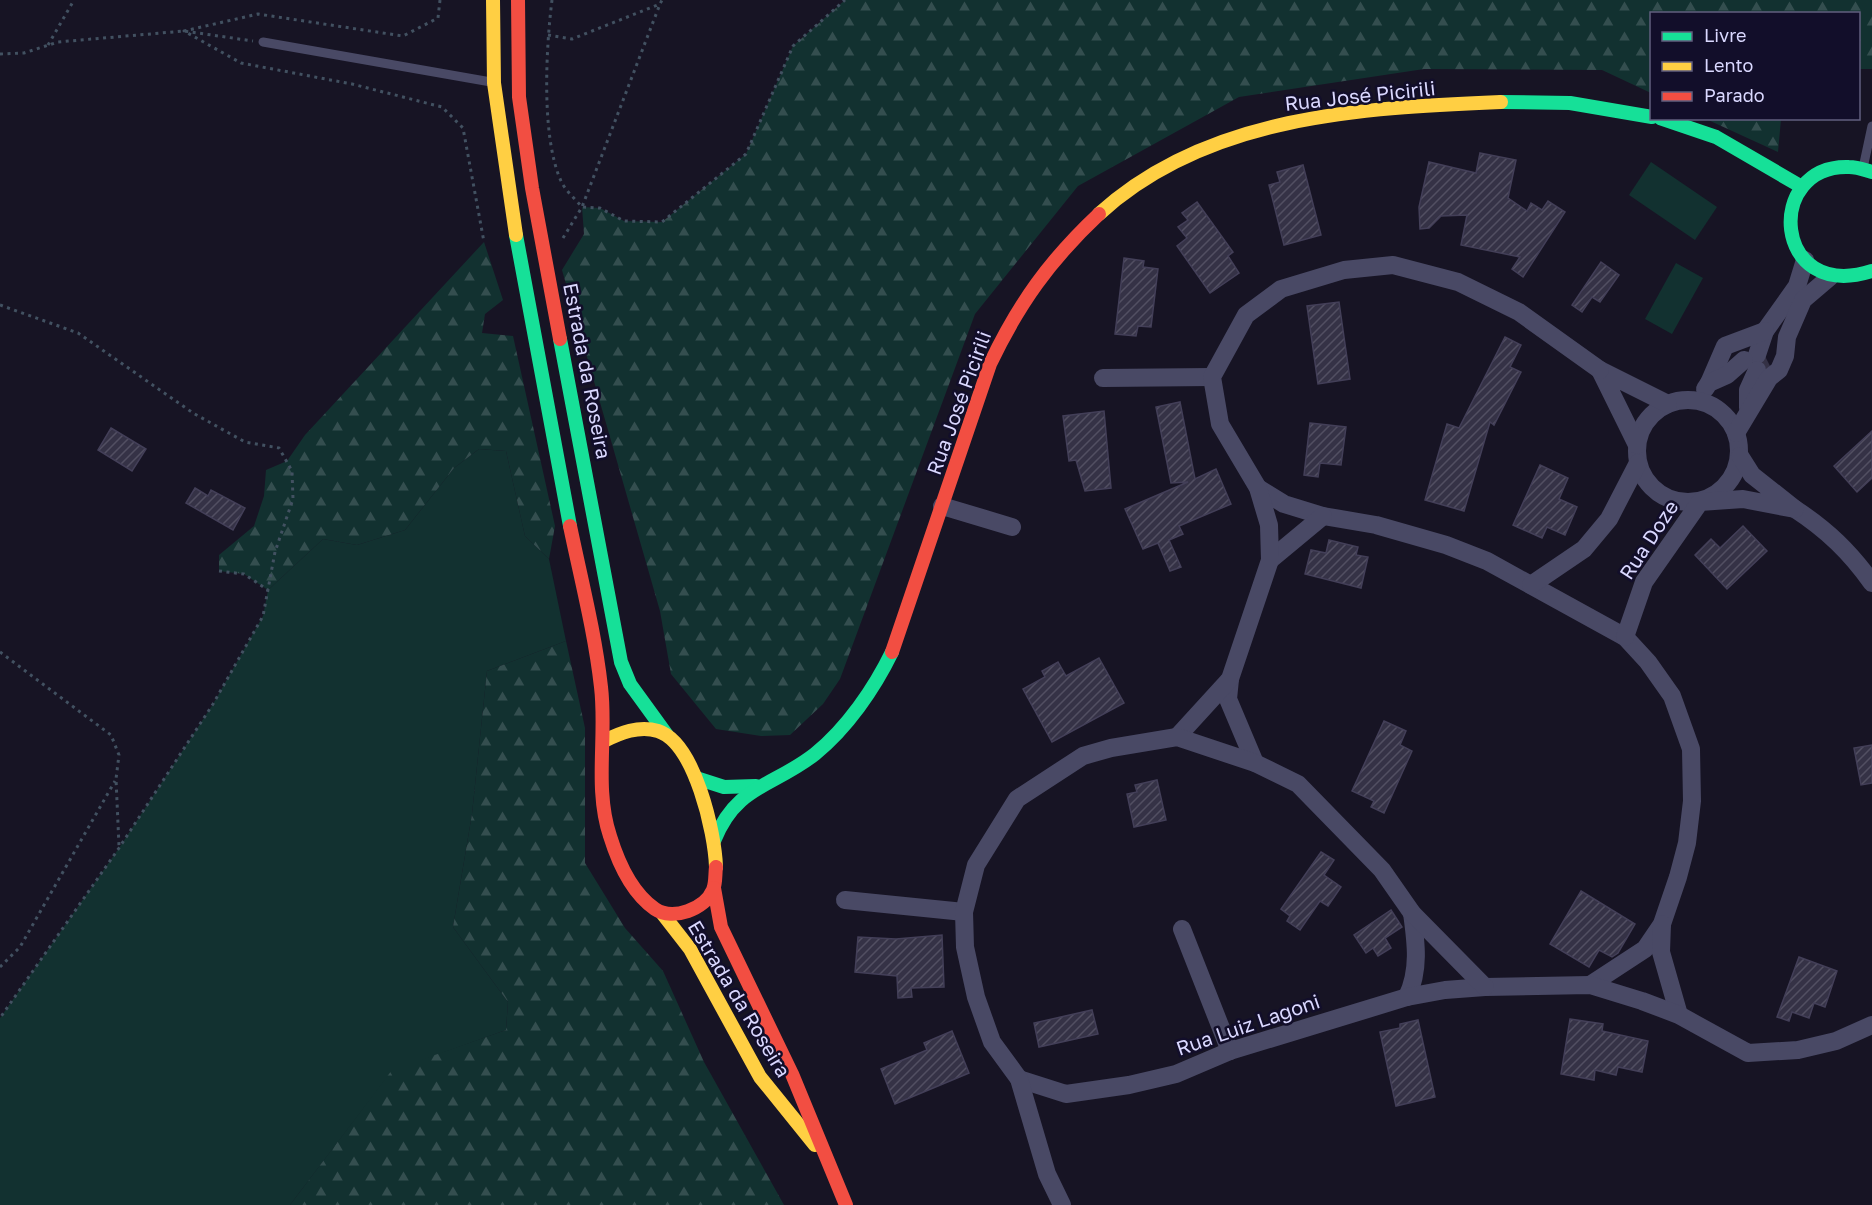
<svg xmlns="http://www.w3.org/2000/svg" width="1872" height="1205" font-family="'Golos Text',sans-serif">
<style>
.grass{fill:#123130}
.forest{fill:url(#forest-firs)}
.building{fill:url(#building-hatch);stroke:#433f58;stroke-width:1.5}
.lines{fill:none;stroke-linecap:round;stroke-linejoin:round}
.street-tunnel{stroke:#343145;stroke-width:18;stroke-dasharray:18 9;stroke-linecap:butt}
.path{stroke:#425161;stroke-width:3;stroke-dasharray:3 4.5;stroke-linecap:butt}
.lane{stroke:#494965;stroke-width:9}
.street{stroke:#494965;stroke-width:18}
.fast{stroke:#16e098;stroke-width:14}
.slow{stroke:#ffcf43;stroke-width:14}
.jam{stroke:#f24e42;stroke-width:14}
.labels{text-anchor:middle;stroke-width:5;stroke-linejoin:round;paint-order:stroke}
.street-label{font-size:20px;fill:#dad8ff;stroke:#120e2a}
</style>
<defs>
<pattern id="forest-firs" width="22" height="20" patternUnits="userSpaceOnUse" patternTransform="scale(1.5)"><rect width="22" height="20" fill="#123130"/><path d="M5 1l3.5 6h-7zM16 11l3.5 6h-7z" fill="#344e4f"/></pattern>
<pattern id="building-hatch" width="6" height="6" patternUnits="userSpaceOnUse" patternTransform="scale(1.5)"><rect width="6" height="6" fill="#353246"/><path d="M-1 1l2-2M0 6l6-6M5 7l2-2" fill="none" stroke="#524f62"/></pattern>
</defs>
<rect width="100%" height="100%" fill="#171424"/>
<g class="grass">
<path d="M1651,162L1717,207L1695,240L1629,195Z"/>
<path d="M1676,263L1703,278L1672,334L1645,319Z"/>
<path d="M479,449L506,451L525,536L549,559L566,641L487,671L472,814L453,927L508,1002L506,1030L392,1071L290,1205H0V1018L119,848L213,704L263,616L268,590L323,539L357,545L405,530L454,468Z"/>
</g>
<g class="forest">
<path d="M845,0H1872V69H1859L1858,14H1652L1651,93L1602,70L1424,69L1239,97L1078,186L975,314L840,679L823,704L790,735L761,736L716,729L671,674L660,611L562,270L584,234L582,207L600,208L624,221L662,222L746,154L793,46Z"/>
<path d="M1706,119H1781L1778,152Z"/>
<path d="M484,242L503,300L485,314L482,333L513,336L555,526L549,559L525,536L506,451L479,449L454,468L405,530L357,545L323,539L268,590L244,574L219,571V555L254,526L264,496L266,470L287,461L305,435Z"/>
<path d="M566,641L585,728V863L625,928L663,971L704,1062L784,1205H290L392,1070L506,1030L508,1002L453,927L472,814L487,671Z"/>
</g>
<g class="building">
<path d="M1480,153L1516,160L1508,198L1527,211L1531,203L1542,210L1548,201L1565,212L1523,277L1512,269L1520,257L1461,245L1467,215L1441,216L1429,228L1420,229L1419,207L1429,162L1476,173Z"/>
<path d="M1303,165L1321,235L1284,245L1269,185L1280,182L1277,172Z"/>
<path d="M1197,202L1233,252L1228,256L1239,273L1210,293L1177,246L1187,238L1178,227L1188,220L1182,213Z"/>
<path d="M1124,258L1144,261L1143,267L1158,269L1151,327L1138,326L1136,336L1115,334Z"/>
<path d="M1601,262L1619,275L1600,302L1592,297L1582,312L1572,305Z"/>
<path d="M1339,302L1350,379L1318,384L1307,306Z"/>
<path d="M1505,337L1521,345L1510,367L1521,372L1494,425L1490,422L1464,511L1425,500L1447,424L1459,428Z"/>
<path d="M1180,402L1195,479L1216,469L1231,504L1179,526L1183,534L1169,540L1181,567L1170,571L1158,543L1143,549L1125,509L1188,482L1171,483L1156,407Z"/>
<path d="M1104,411L1111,488L1085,491L1076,460L1069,461L1063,416Z"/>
<path d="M1310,423L1346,427L1341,465L1320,463L1318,477L1304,475Z"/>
<path d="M111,428L146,449L132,471L98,450Z"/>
<path d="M1872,431V478L1857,492L1834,466Z"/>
<path d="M1540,465L1568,478L1559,499L1577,507L1565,535L1547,527L1542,538L1513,525Z"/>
<path d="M195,488L208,496L211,490L245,508L233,530L186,503Z"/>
<path d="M1743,526L1767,551L1727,589L1695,555L1711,539L1720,548Z"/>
<path d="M1329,540L1358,547L1356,555L1368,557L1361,588L1305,574L1311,550L1326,553Z"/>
<path d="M1099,658L1124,703L1052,742L1023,689L1045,677L1042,671L1058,662L1066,676Z"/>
<path d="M1384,721L1406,731L1400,745L1412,751L1384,813L1371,807L1374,801L1352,791Z"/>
<path d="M1872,745V783L1861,785L1854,748Z"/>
<path d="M1157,780L1166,820L1134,827L1127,794L1137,792L1135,785Z"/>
<path d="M1321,852L1334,860L1324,875L1341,887L1328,906L1320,901L1300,930L1287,921L1290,916L1281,909Z"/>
<path d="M1581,891L1635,924L1618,953L1612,957L1599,950L1589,967L1550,944Z"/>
<path d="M1391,910L1402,927L1385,938L1391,948L1378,956L1373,948L1366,953L1354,935Z"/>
<path d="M942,935L944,987L911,988L912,997L898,998L897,976L855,972L858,937L896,939Z"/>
<path d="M1799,957L1837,971L1825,1007L1814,1003L1809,1018L1792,1012L1789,1021L1777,1017Z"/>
<path d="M1092,1010L1098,1034L1039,1047L1034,1023Z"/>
<path d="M1570,1019L1603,1024L1602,1031L1648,1041L1642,1072L1618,1067L1616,1075L1595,1070L1594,1080L1561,1074Z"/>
<path d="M1418,1020L1435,1097L1396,1106L1380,1032L1400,1028V1024Z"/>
<path d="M952,1031L969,1073L895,1104L881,1069L927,1050L924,1043Z"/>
</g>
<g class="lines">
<path class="street-tunnel" d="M1757,370L1769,364"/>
<g class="path">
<path d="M440,0L438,18L403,36L258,14L184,31L241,63L352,84L442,107L463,128L484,242"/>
<path d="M552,0C546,48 541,137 561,181C565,190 575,199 582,207L600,208L624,221L662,222L746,154L793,46L845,0"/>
<path d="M548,35L572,39L660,4L662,0"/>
<path d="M48,45L74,0"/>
<path d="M0,54L24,53L58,42L184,31L253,41"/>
<path d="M563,238L582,207L660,4"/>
<path d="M0,305L78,333L193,413L245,442L279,448L292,471L293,499L275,552L263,616L213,704L119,848L0,1018"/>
<path d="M219,571L244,574L268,590"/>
<path d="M0,652L111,735L119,755L116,779L119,846"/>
<path d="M0,967L20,947L115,781"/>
</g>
<g class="lane">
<path d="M263,42L491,82"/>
<path d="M1863,168L1872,126"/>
</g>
<g class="street">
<path d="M1757,355L1765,331L1797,286L1805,260"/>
<path d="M1103,378L1212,377"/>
<path d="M1709,383L1725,346L1765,331"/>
<path d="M1705,389L1709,383L1727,375L1744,360"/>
<circle cx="1688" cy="451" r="51"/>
<path d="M1748,408V390L1757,370"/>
<path d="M1736,433L1769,378L1779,370L1785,356L1787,337L1803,300L1830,277"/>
<path d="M1637,445L1600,370L1668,404"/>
<path d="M1258,488L1284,504L1323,516L1376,525L1446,545L1487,561L1625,637L1648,662L1672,696L1691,749L1692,801L1687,843L1678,877L1662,924L1645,949L1590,985"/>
<path d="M942,506L1012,527"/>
<path d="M1795,509C1827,530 1850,552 1872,583"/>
<path d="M1270,560L1323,516"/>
<path d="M1531,585L1584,549L1609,519L1638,463"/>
<path d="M1625,637L1644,582L1700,502L1743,499L1795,509L1752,475L1740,456"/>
<path d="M1230,679L1228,699L1255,763"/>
<path d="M1177,737L1230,679L1270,560L1269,525L1258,488L1220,424L1212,377L1246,315L1281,289L1344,270L1393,265L1458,282L1519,312L1600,370"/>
<path d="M845,900L964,912"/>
<path d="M1662,924L1661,952L1679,1015"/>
<path d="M1182,929L1230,1051"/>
<path d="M1407,997C1420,970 1416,942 1412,913"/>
<path d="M1019,1079L1066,1094L1129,1085L1176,1074L1230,1051L1407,997L1445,990L1485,987L1590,985L1642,1001L1679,1015L1748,1053L1798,1050L1836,1041L1872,1025"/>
<path d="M1062,1205L1047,1174L1019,1079L992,1042L976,997L965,947L964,912L976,865L1017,799L1083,756L1111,748L1177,737L1255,763L1298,784L1382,870L1412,913L1485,987"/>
</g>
<g class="fast">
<path d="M1501,102L1570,103L1652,117"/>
<path d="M1660,118L1716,137L1802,187"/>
<path d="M1872,172C1865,170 1857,167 1849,167C1764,164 1772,303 1872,271"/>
<path d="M516,235L570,526"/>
<path d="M560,339L621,662L630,684L667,735"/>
<path d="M696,778L724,787L756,786"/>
<path d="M714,841C736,785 773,787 815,754C847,728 874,689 892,652"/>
</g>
<g class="slow">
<path d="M493,0L494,83L516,235"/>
<path d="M1099,214C1207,115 1362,108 1501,102"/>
<path d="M604,741C620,733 639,725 658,731C695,743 715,833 716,867"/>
<path d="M662,913L690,949L760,1077L815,1145"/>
</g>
<g class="jam">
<path d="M518,0L519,97L532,188L560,339"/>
<path d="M570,526C581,579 595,633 601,687C607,736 594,788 610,836C618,862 632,893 655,909C673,921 705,909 713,890C716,883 715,874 716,867"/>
<path d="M892,652L990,364C1019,303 1050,260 1099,214"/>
<path d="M714,888L721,927L792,1074L846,1205"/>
</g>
</g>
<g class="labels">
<g class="street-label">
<text transform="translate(1360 96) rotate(-6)" y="7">Rua José Picirili</text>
<text transform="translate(587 371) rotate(79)" y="7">Estrada da Roseira</text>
<text transform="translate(959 403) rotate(-70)" y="7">Rua José Picirili</text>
<text transform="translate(1649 540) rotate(-57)" y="7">Rua Doze</text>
<text transform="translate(739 999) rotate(59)" y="7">Estrada da Roseira</text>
<text transform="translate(1248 1025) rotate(-19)" y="7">Rua Luiz Lagoni</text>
</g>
</g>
<rect x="1650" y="12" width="210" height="108" fill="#120e2a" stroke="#625f7f" stroke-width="1.5"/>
<rect x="1662" y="32" width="30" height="9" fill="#16e098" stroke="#625f7f" stroke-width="1.5"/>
<text x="1704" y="42" font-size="18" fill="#dad8ff">Livre</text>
<rect x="1662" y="62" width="30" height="9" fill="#ffcf43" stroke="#625f7f" stroke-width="1.5"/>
<text x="1704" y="72" font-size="18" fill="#dad8ff">Lento</text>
<rect x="1662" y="92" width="30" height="9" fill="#f24e42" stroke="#625f7f" stroke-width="1.5"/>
<text x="1704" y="102" font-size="18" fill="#dad8ff">Parado</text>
</svg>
